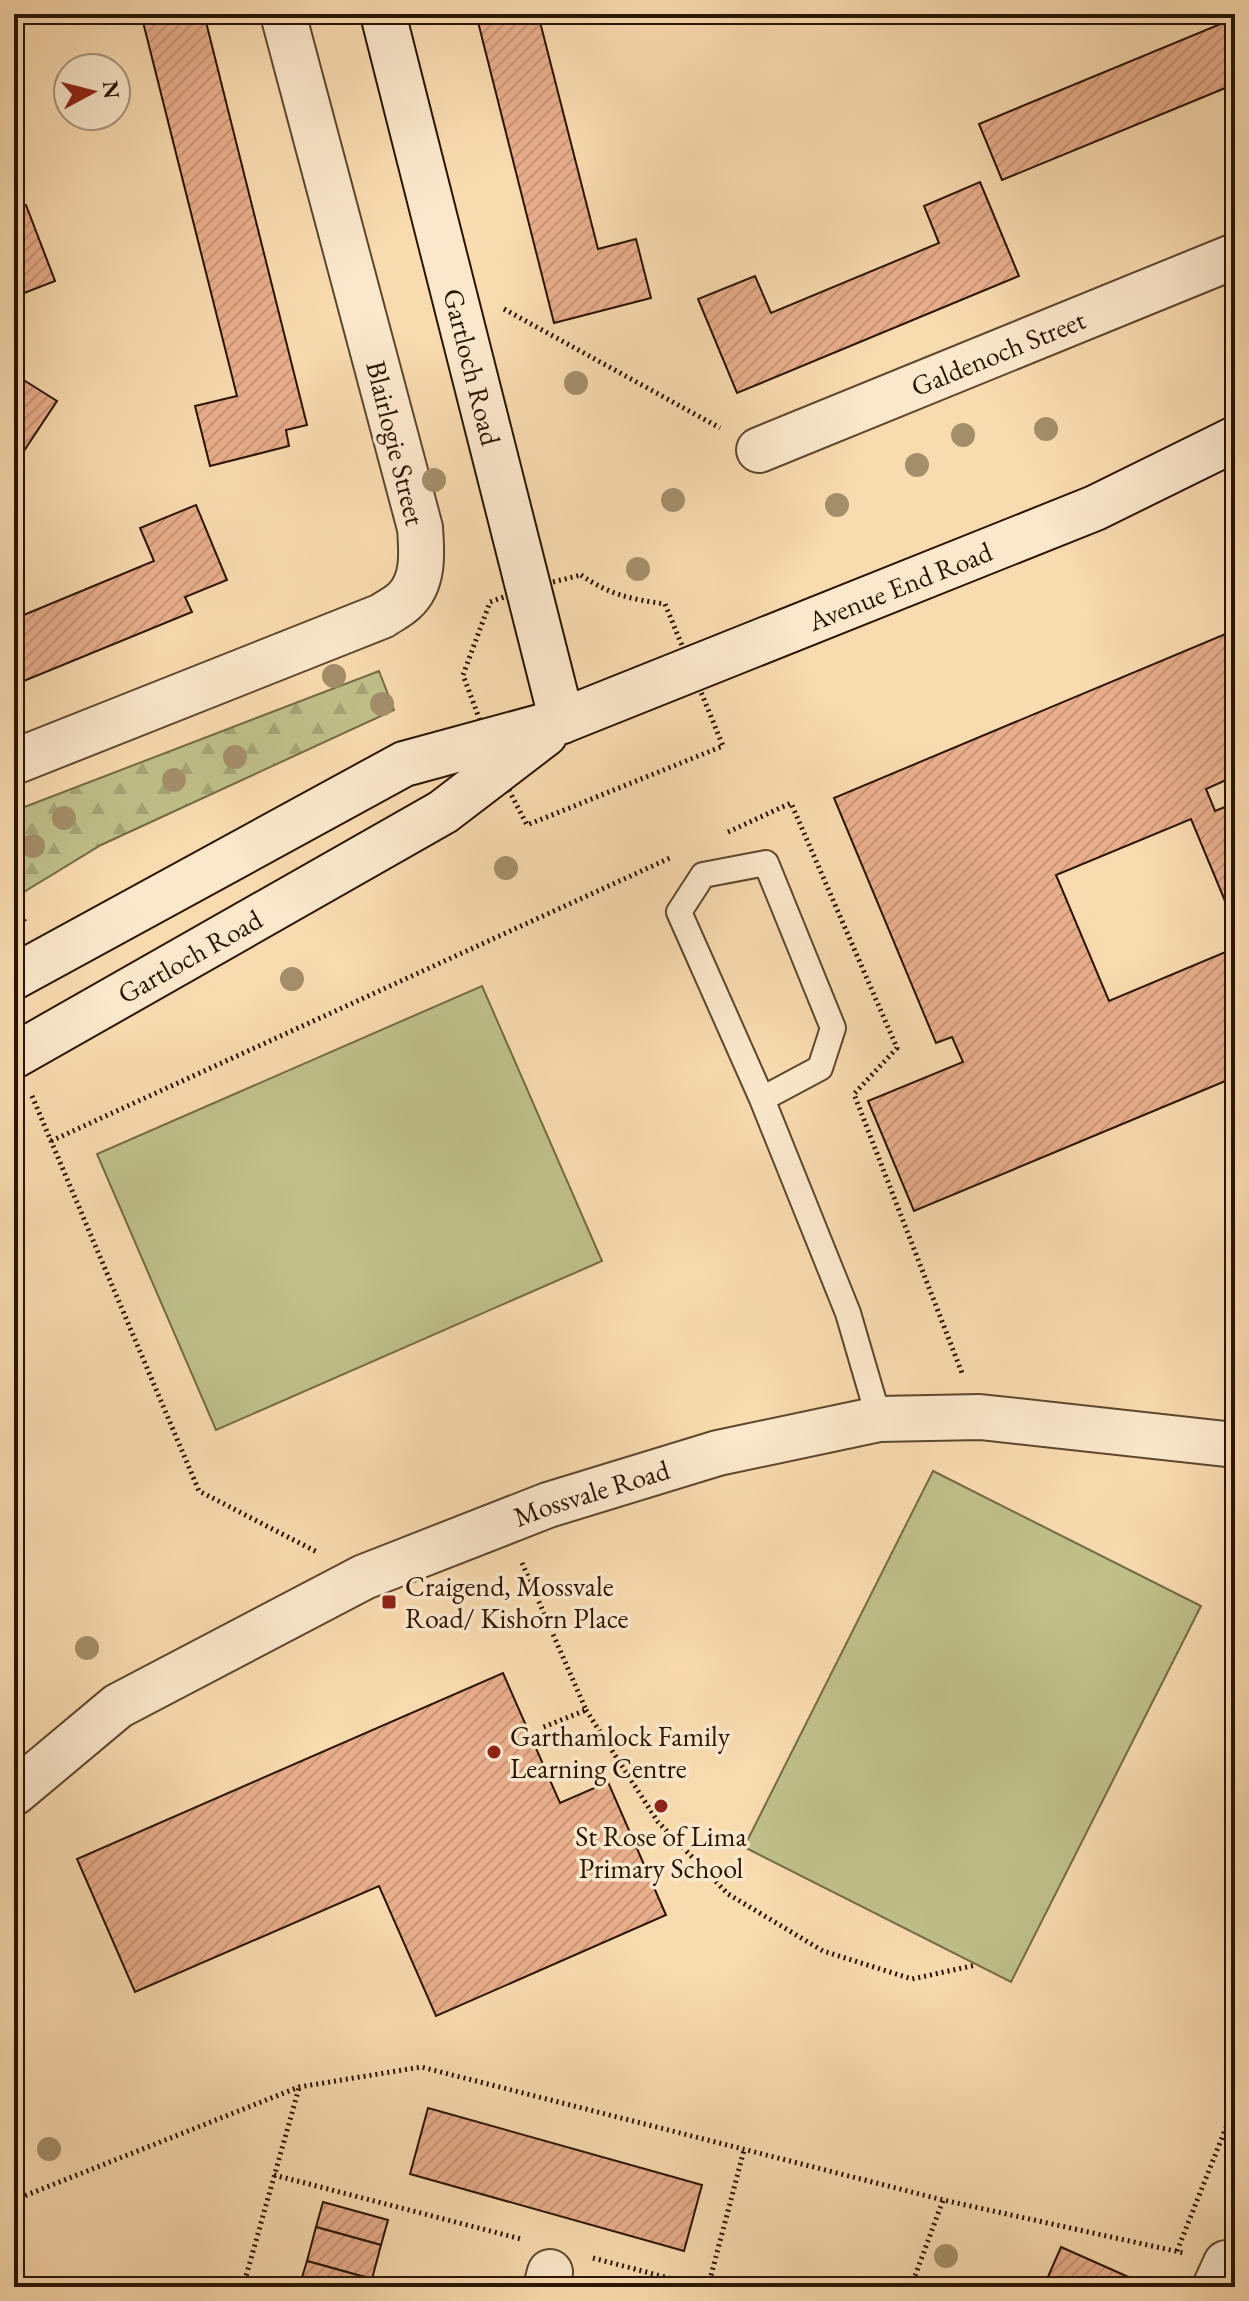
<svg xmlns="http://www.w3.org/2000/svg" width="1249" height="2301" font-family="'EB Garamond',serif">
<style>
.forest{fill:url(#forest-firs);stroke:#746a45;stroke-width:2}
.pitch{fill:#bfc08a;stroke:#746a45;stroke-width:2}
.building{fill:url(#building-hatch);stroke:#2a1400;stroke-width:2}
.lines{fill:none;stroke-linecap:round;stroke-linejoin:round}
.lane-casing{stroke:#5e462c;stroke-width:28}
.street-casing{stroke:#5e462c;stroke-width:48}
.secondary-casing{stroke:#2a1400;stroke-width:48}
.path{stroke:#2a1400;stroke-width:5;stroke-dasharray:2 4;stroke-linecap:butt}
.lane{stroke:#fbe8cc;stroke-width:24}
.street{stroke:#fbe8cc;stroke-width:44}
.secondary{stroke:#fbe8cc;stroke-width:44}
.tree{fill:#a48f6a}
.poi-dot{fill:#8f2418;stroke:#fbe8cc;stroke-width:3}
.labels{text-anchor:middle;stroke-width:7;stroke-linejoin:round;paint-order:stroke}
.street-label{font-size:28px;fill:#2a1400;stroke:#fbe8cc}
.poi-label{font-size:28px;fill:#2a1400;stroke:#fbe8cc;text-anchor:start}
</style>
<defs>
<pattern id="forest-firs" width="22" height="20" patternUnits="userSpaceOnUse" patternTransform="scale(2)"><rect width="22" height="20" fill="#bfc08a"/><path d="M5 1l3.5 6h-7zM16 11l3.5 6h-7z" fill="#a4a475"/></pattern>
<pattern id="building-hatch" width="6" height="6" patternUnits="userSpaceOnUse" patternTransform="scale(2)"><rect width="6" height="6" fill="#e9ae8c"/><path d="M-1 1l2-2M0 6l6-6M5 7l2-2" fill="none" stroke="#c89577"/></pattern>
</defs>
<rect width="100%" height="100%" fill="#f9dbb0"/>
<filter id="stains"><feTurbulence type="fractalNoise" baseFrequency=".0025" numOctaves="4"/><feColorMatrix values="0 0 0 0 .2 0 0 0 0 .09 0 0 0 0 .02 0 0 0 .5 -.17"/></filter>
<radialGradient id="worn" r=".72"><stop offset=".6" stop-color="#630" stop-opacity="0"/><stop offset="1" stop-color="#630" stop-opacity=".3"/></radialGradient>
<path class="forest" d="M379,671L394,710L101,845L14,898V811Z"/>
<g class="pitch">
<path d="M482,986L602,1261L216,1430L97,1154Z"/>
<path d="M933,1471L1201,1606L1011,1982L744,1847Z"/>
</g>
<g class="building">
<path d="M141,14H204L307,425L286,430L289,446L210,466L195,406L237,396Z"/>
<path d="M476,14H538L598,249L636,239L651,298L554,323Z"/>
<path d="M1235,18V84L1002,180L979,124Z"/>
<path d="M980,182L1019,276L737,393L698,299L755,276L771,313L939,243L924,206Z"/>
<path d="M26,205L55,281L14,297V210Z"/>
<path d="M14,374L57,401L14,466Z"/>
<path d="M196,505L227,580L185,597L192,612L14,685V619L154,561L140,528Z"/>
<path d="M1235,630V776L1206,789L1215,811L1235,803V925L1191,819L1056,875L1109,1001L1235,948V1077L914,1211L868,1101L963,1062L952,1037L936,1043L834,798Z"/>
<path d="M503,1673L560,1803L608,1782L666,1915L436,2016L379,1886L135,1992L77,1859Z"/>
<path d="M428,2108L702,2185L684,2251L410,2174Z"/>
<path d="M323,2202L388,2220L381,2245L316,2227Z"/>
<path d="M316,2227L381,2245L372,2279L307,2261Z"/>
<path d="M1061,2247L1151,2287H1065L1047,2279Z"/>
<path d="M307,2261L372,2279L369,2287H299Z"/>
</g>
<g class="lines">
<g class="lane-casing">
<path id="lane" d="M762,1099L820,1068L833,1028L766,863L703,875L679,912L762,1099L848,1313L879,1419"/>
</g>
<g class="street-casing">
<g id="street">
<path id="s1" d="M759,450L1235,256"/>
<path d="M14,762L382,616C389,611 398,607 404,601C424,583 422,554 420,528L283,14"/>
<path id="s2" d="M14,1793L118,1706L364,1577L548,1505L718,1453L879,1419L980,1417L1235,1445"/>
<path d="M546,2287L550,2272"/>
<path d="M1215,2287L1226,2263"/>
</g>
</g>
<g class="secondary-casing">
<g id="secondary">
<path id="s3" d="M383,14L562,721"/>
<path id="s4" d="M14,977L404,764L562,721L1095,508L1235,439"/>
<path id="s5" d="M14,1056L443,812L545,734"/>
</g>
</g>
<g class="path">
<path d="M504,309L720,428"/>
<path d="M581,575C610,595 631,599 665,604L723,746L527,825L498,769L463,675L490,602L529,588Z"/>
<path d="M728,832L791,803L897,1048L854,1094L962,1373"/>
<path d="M14,898L25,923"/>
<path d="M32,1096L199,1491L317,1552"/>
<path d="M51,1141L672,857"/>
<path d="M522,1563L586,1710L541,1728"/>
<path d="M586,1710L658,1822L728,1894L823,1951L912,1979L976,1965"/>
<path d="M274,2175L521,2239"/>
<path d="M14,2200L299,2087L421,2067L943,2200L1184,2253"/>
<path d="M1177,2251L1235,2105"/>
<path d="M593,2258L703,2287"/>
<path d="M243,2287L299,2088"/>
<path d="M708,2287L744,2150"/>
<path d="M911,2287L943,2200"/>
</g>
<use href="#lane" class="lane"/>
<use href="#street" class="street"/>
<use href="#secondary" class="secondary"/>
</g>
<g class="tree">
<circle cx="576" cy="383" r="12"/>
<circle cx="1046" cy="429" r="12"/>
<circle cx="963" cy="435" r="12"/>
<circle cx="917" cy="465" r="12"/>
<circle cx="434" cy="480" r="12"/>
<circle cx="673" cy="500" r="12"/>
<circle cx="837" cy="505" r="12"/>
<circle cx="638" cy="569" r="12"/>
<circle cx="334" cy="676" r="12"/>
<circle cx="382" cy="704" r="12"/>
<circle cx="235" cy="757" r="12"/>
<circle cx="174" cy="780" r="12"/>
<circle cx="64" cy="818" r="12"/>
<circle cx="33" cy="846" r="12"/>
<circle cx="506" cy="868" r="12"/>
<circle cx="292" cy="979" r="12"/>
<circle cx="87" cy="1648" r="12"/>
<circle cx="49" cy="2149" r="12"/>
<circle cx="946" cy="2256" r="12"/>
</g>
<g class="poi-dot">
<rect x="381" y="1594" width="16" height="16" rx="4"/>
<circle cx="494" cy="1752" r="8"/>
<circle cx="661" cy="1806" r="8"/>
</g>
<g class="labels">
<g class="street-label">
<text dy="10" stroke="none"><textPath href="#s1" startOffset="258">Galdenoch Street</textPath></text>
<text dy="10" stroke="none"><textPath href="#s3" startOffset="364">Gartloch Road</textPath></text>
<text transform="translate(396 443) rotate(76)" y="10">Blairlogie Street</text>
<text dy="10" stroke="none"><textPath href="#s4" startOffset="972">Avenue End Road</textPath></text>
<text dy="10" stroke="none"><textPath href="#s5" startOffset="202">Gartloch Road</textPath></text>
<text dy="10" stroke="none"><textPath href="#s2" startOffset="656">Mossvale Road</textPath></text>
</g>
<g class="poi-label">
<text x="405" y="1596">Craigend, Mossvale<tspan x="405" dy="32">Road/ Kishorn Place</tspan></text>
<text x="510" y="1746">Garthamlock Family<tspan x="510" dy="32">Learning Centre</tspan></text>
<text x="661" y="1846" text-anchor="middle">St Rose of Lima<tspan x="661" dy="32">Primary School</tspan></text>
</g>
</g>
<rect width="1249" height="2301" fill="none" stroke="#f9dbb0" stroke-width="48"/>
<rect x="16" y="16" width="1217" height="2269" fill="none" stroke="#2a1400" stroke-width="4"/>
<rect x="24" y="24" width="1201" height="2253" fill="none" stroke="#2a1400" stroke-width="2"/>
<g transform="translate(92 92) rotate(83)"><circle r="38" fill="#fbe8cc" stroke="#a7937a" stroke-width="2"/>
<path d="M0-6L14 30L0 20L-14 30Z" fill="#8f2418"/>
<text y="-12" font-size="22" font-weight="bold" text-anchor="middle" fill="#2a1400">N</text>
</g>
<rect width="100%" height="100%" filter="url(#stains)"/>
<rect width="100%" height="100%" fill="url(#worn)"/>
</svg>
